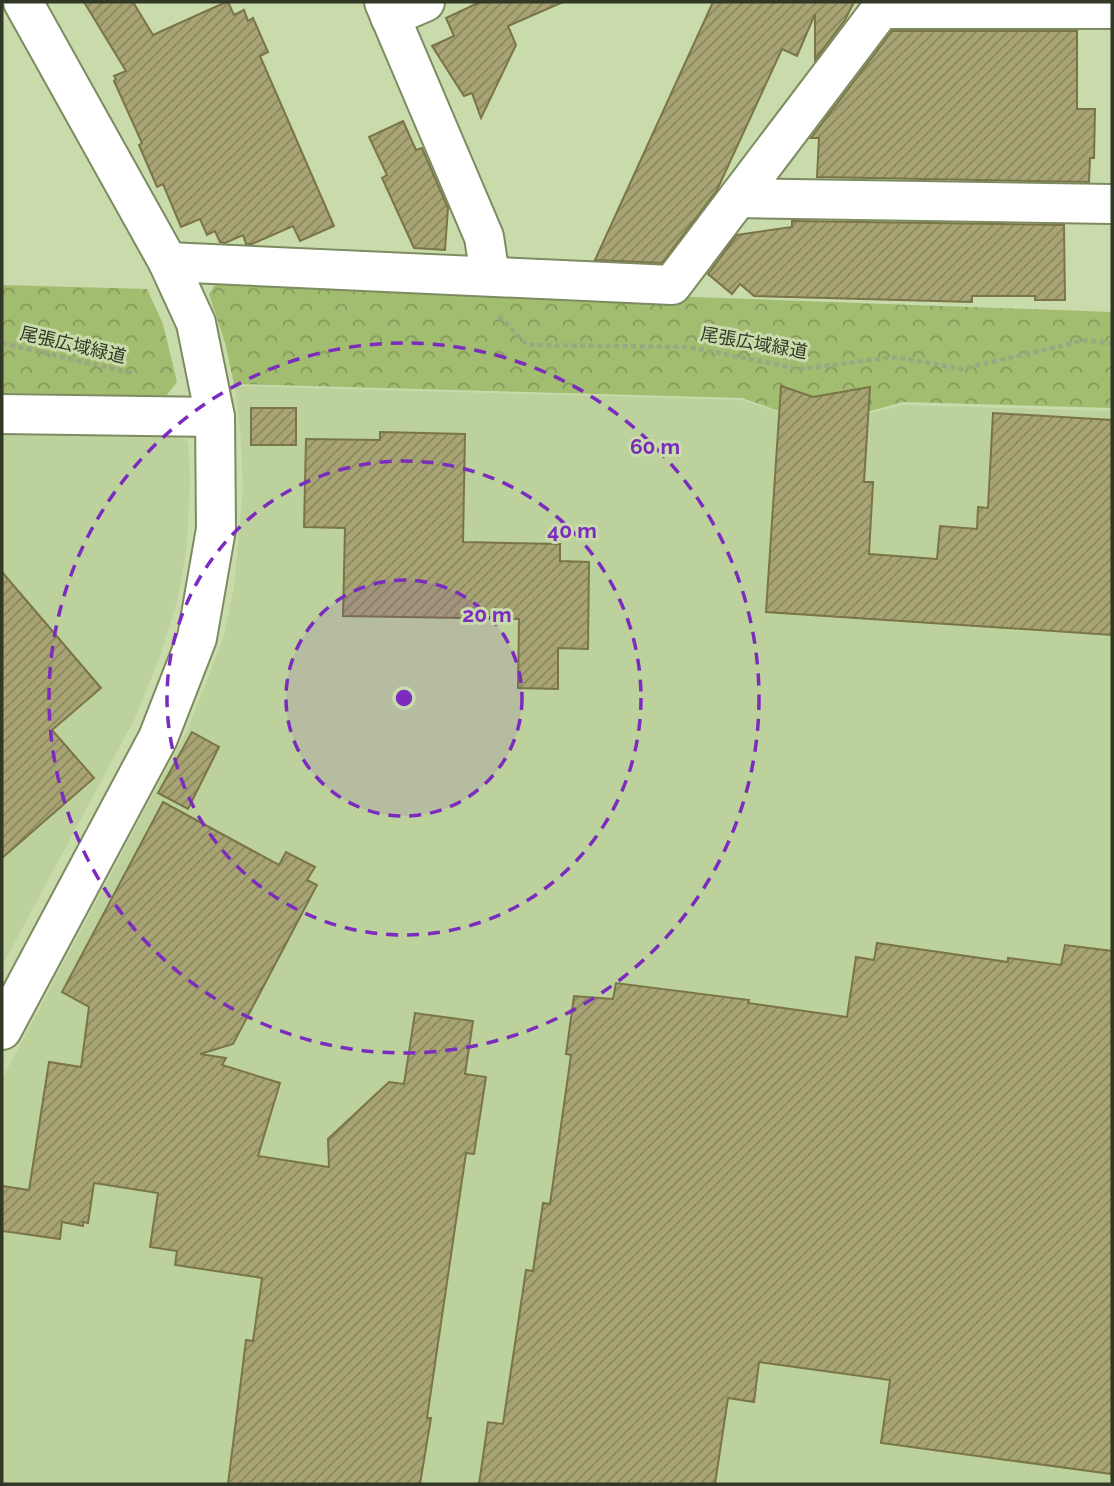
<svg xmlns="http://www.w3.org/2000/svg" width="1114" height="1486" font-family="Raleway,'Noto Sans JP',sans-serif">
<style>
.built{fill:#bdd19c}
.park{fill:url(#park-crowns)}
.building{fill:url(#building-hatch);stroke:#797546;stroke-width:2}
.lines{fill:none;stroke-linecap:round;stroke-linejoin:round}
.minor-casing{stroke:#7d8c60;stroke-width:42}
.tertiary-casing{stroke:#7d8c60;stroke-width:42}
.path{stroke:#9aa882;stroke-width:4.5;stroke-dasharray:5 3.5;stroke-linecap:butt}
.minor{stroke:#fff;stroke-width:38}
.tertiary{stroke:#fff;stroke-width:38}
.ring{fill:none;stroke:#7b2cbf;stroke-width:3.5;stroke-dasharray:12 9}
.labels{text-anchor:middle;stroke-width:6;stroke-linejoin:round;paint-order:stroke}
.street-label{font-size:18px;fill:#313825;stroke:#c9daab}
.centre{fill:#7b2cbf;stroke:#c9daab;stroke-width:3.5}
.ring-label{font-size:21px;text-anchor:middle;font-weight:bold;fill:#7b2cbf;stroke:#c9daab;stroke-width:6;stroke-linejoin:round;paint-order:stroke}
</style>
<defs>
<pattern id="park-crowns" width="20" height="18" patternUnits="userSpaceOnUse" patternTransform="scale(1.75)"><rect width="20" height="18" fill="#a2bc70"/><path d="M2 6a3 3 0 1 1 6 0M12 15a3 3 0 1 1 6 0" fill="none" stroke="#859a5c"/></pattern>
<pattern id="building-hatch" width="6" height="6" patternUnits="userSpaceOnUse" patternTransform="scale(1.75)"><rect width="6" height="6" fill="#a8a474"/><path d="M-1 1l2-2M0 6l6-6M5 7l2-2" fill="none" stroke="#89875f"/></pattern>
</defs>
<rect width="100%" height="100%" fill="#c9daab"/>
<g class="built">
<path d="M235,386L742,400L788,415L836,421L903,405L1112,411V1484H2V1079L187,731L223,639L234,588L243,490L241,441Z"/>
<path d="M2,429L180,432L188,443L190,480L187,544L178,599L160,656L136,716L2,966Z"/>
</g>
<g class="park">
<path d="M218,280L1112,312V408L903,402L837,420L788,414L742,398L234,384L225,343L209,294Z"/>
<path d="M2,285L147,289L163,324L177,382L166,396L2,393Z"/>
</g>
<g class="building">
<path d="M84,2H133L153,35L226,2H228L234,15L244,10L248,21L253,18L268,52L260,56L334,226L300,241L293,226L252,244H246L243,235L225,243L220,242L215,231L207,235L200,219L181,227L163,184L157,187L139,145L142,143L114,81L116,79L114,76L126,71Z"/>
<path d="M480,2H563L508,26L516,45L481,118L472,93L464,96L432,46L454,36L446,18Z"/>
<path d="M713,2H854L845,20L815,60V14L797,56L782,49L717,190L662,263L595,260Z"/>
<path d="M892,31H1077V109H1095L1094,158H1090L1089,182L817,177L819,138H811Z"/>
<path d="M403,121L416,150L422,148L448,208L445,250L414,248L382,178L387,175L369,137Z"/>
<path d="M792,221L1064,225L1065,300H1035V296H972V302L754,296L740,284L732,294L708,274L737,235L792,227Z"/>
<path d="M781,386L813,397L870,387L864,482H873L869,554L937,559L940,526L977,529L978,507L988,508L993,413L1112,420V635L766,612Z"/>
<rect x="251" y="408" width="45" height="37"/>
<path d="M380,432L465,434L463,542L560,544V561L589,562L588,649L558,648V689L518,688L519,619L343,616L345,528L304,527L306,439L380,440Z"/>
<path d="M2,572L101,688L52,730L94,778L2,858Z"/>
<path d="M192,732L219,747L188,809L158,793Z"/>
<path d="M163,802L279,865L286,852L315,867L307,880L317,885L233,1044L200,1054L226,1058L222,1065L280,1083L258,1156L329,1167L328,1139L389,1082L404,1084L415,1013L473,1021L465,1074L486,1077L474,1154L466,1153L427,1418H431L420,1484H228L246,1340L253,1341L262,1278L175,1265L177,1251L150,1247L158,1193L94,1183L88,1223L83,1222V1226L62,1222L60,1239L2,1231V1186L29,1190L49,1062L81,1067L89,1007L62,992Z"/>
<path d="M877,943L1008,962V958L1061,965L1065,945L1112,951V1474L881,1443L890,1380L759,1362L754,1402L728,1398L715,1484H479L488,1422L503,1424L526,1270L533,1271L543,1203L550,1204L571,1055L566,1054L574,996L613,999L616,983L749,1000L748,1003L847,1017L856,957L874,960Z"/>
</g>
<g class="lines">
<g class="minor-casing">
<g id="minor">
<path d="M384,2L484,237L490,276"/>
<path d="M881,9H1112"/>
<path d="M390,17L425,2"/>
<path d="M738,198L1112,204"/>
<path d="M168,262L672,285L881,9L883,2"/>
<path d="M2,414L215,417"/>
</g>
</g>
<g class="tertiary-casing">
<path id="tertiary" d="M2,1030L158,738L197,638L216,529L215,417L196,323L168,262L23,2"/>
</g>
<g class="path">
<path d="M499,316L527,345L689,347L800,369L896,357L961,369L1086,340L1112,344"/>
<path d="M2,343L131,373L133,376"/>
</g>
<use href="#minor" class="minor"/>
<use href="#tertiary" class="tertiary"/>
</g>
<circle cx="404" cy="698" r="118" fill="#7b2cbf" fill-opacity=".12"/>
<g class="ring">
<circle cx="404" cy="698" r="118"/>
<circle cx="404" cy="698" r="237"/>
<circle cx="404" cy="698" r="355"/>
</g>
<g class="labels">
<g class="street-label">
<text transform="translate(754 343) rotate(10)" y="6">尾張広域緑道</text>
<text transform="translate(73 345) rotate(13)" y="6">尾張広域緑道</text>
</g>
</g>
<circle cx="404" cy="698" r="10" class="centre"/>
<g class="ring-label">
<text x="655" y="454">60 m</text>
<text x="572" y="538">40 m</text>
<text x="487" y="622">20 m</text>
</g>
<rect width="1114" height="1486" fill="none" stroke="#313825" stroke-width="7"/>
</svg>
